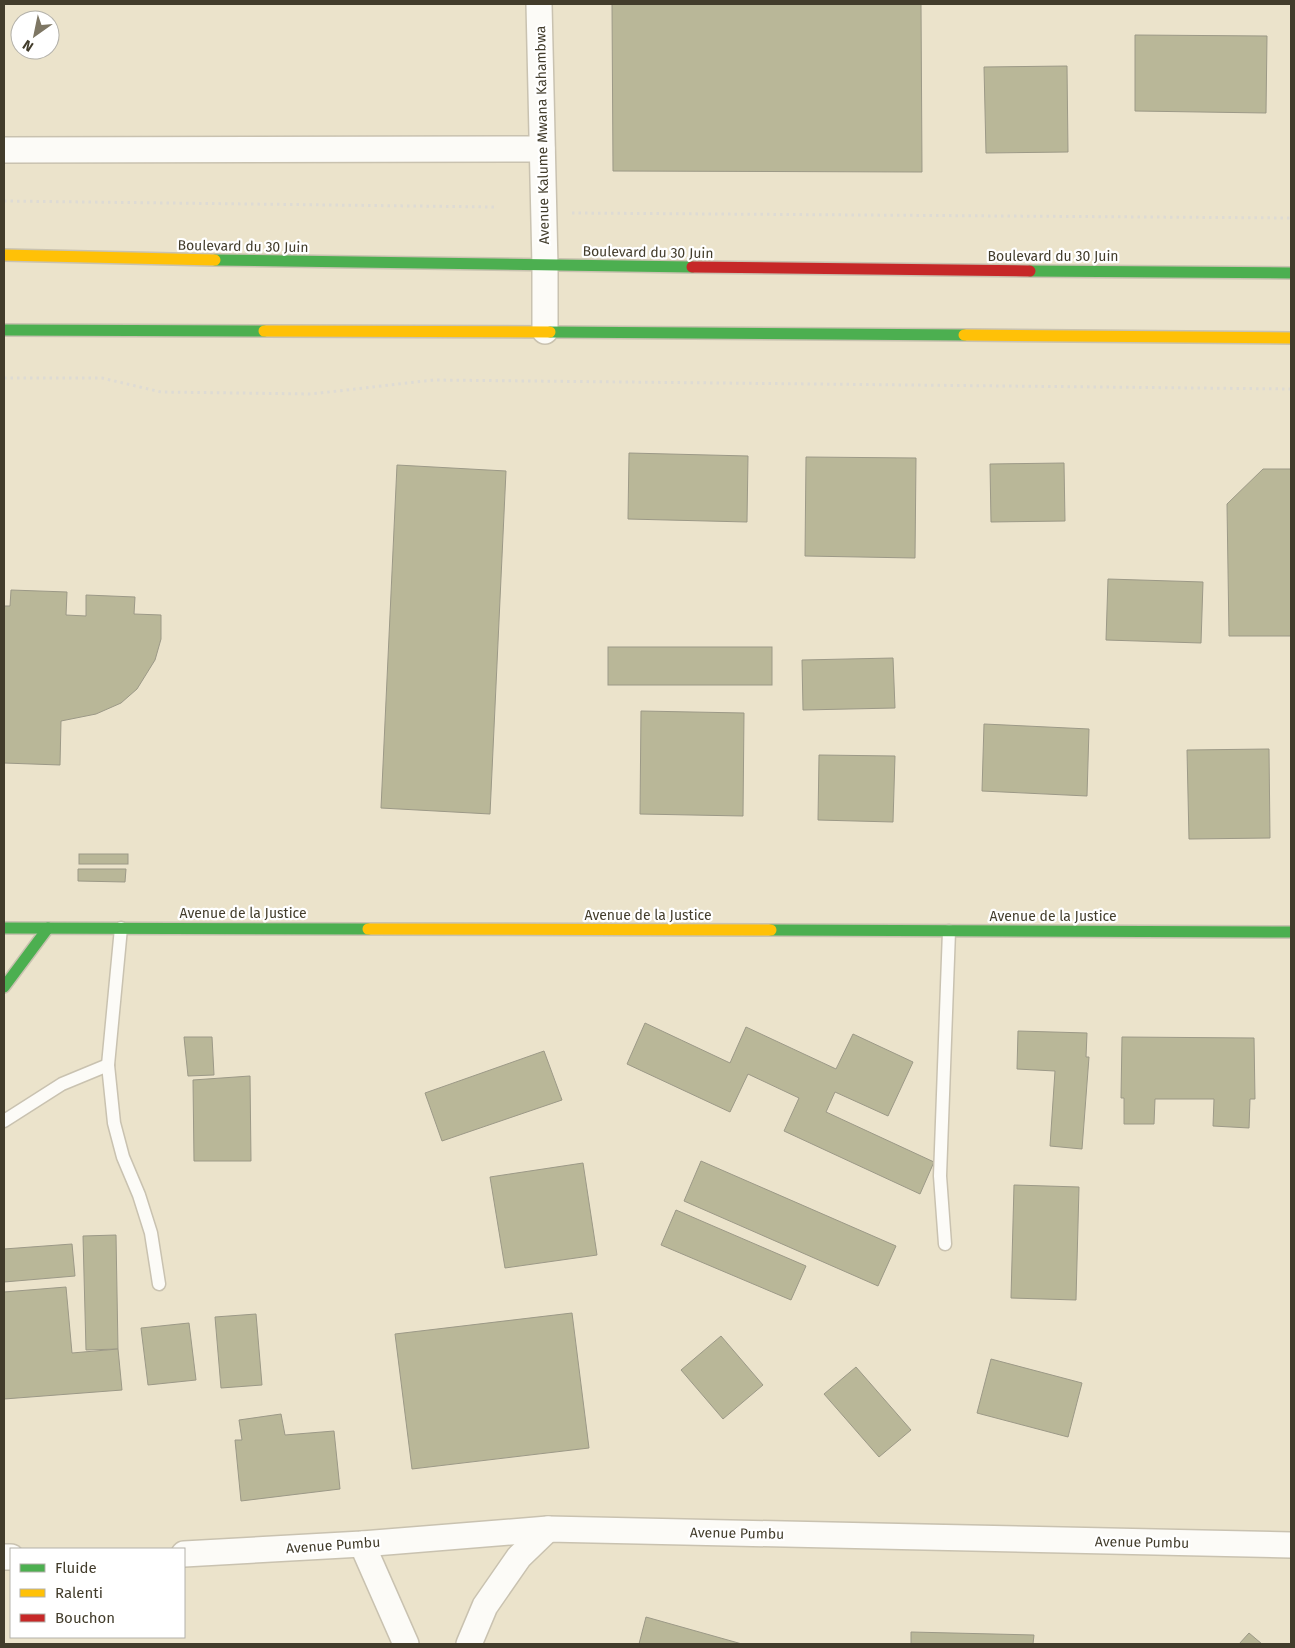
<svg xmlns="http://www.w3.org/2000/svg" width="1295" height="1648" font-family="'Fira Sans',sans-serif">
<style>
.building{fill:#b9b798;stroke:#9c9987}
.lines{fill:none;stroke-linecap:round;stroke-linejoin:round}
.lane-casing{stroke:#c9c2b0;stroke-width:15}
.street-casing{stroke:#c9c2b0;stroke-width:28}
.fast-casing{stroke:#c9c2b0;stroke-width:14}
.slow-casing{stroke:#c9c2b0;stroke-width:14}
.jam-casing{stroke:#c9c2b0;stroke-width:14}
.path{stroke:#dedbd4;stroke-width:3;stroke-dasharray:2.5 4;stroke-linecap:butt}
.lane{stroke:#fcfbf7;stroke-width:12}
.street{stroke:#fcfbf7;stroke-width:25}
.fast{stroke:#4caf50;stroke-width:11}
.slow{stroke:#ffc107;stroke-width:11}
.jam{stroke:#c62828;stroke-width:11}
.labels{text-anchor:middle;stroke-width:4.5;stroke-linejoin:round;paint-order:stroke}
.street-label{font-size:14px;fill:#423c2b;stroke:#fff}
</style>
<rect width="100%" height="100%" fill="#ebe3cb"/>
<g class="building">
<path d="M612,4H921L922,172L613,171Z"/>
<path d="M1135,35L1267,36L1266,113L1135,111Z"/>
<path d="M1067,66L1068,152L986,153L984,67Z"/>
<path d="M629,453L748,456L747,522L628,519Z"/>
<path d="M806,457L916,458L915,558L805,556Z"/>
<path d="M1064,463L1065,521L991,522L990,464Z"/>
<path d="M397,465L506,471L490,814L381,808Z"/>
<path d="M1263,469H1291V636H1229L1227,504Z"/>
<path d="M1108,579L1203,582L1201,643L1106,640Z"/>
<path d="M11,590L67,592L66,615L86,616V595L135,597L134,614L161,615V639L155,660L137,689L121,703L96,714L61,721L60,765L4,763V606H10Z"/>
<rect x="608" y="647" width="164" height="38"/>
<path d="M893,658L895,708L803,710L802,660Z"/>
<path d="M641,711L744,713L743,816L640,814Z"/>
<path d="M984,724L1089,729L1087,796L982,791Z"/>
<path d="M1269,749L1270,838L1189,839L1187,750Z"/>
<path d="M819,755L895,756L893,822L818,820Z"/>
<rect x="79" y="854" width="49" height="10"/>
<path d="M78,869H126L125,882L78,881Z"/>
<path d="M645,1023L730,1063L746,1027L836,1069L853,1034L913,1062L888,1116L835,1092L826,1112L934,1162L920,1194L784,1131L799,1098L748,1074L730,1112L627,1064Z"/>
<path d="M1018,1031L1087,1033L1086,1057H1089L1082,1149L1050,1146L1055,1071L1017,1069Z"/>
<path d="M184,1037H212L214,1075L188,1076Z"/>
<path d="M1122,1037L1254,1038L1255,1099H1250L1249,1128L1213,1126L1214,1099H1155L1154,1124H1124V1098H1121Z"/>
<path d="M544,1051L562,1100L442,1141L425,1093Z"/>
<path d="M250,1076L251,1161H194L193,1080Z"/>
<path d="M701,1161L896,1246L878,1286L684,1201Z"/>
<path d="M583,1163L597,1255L505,1268L490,1177Z"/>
<path d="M1014,1185L1079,1187L1076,1300L1011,1298Z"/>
<path d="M676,1210L806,1266L791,1300L661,1245Z"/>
<path d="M116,1235L118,1349L86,1350L83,1236Z"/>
<path d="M72,1244L75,1276L4,1282V1249Z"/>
<path d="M66,1287L72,1353L118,1349L122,1390L4,1399V1292Z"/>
<path d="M572,1313L589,1448L412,1469L395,1334Z"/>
<path d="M256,1314L262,1385L221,1388L215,1317Z"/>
<path d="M189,1323L196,1380L148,1385L141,1328Z"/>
<path d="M721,1336L763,1385L723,1419L681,1370Z"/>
<path d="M991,1359L1082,1383L1068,1437L977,1413Z"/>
<path d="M856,1367L911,1430L879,1457L824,1394Z"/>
<path d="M281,1414L285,1435L334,1431L340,1489L241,1501L235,1440H242L239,1420Z"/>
<path d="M646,1617L742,1644H639Z"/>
<path d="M911,1632L1034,1635L1033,1644H911Z"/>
<path d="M1249,1633L1262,1644H1239Z"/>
</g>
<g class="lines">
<g class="lane-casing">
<g id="lane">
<path d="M121,928L108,1065L114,1123L123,1157L139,1195L151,1233L159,1284"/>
<path d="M4,1121L62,1084L108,1065"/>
<path d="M945,1244L940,1176L949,931"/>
</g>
</g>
<g class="street-casing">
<g id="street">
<path d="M539,4L545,266V331"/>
<path d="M4,150L542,149"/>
<path d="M362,1544L406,1644"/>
<path d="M184,1554L362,1544L548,1529L1291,1545"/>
<path d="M4,1557H11"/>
<path d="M469,1644L485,1606L519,1557L548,1529"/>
</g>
</g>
<g class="fast-casing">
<g id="fast">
<path d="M215,260L692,267"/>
<path d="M1030,271L1291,273"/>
<path d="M4,330L264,331"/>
<path d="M550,332L964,335"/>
<path d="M4,928L368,929"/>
<path d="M771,930L1291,932"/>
<path d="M4,987L48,928"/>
</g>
</g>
<g class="slow-casing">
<g id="slow">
<path d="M4,255L215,260"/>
<path d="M264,331L550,332"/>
<path d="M964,335L1291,338"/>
<path d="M368,929L771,930"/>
</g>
</g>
<g class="jam-casing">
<path id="jam" d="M692,267L1030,271"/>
</g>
<g class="path">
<path d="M4,201L495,207"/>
<path d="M572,213L1291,218"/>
<path d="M4,378H102L161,392L311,394L434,380L1291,389"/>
</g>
<use href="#lane" class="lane"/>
<use href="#street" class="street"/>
<use href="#fast" class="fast"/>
<use href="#slow" class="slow"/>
<use href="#jam" class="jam"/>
</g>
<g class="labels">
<g class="street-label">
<text transform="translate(542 135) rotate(-91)" y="5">Avenue Kalume Mwana Kahambwa</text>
<text transform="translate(243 246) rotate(1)" y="5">Boulevard du 30 Juin</text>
<text transform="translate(648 252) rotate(1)" y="5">Boulevard du 30 Juin</text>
<text x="1053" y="261">Boulevard du 30 Juin</text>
<text x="243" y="918">Avenue de la Justice</text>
<text x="648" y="920">Avenue de la Justice</text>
<text x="1053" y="921">Avenue de la Justice</text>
<text transform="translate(737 1533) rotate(1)" y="5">Avenue Pumbu</text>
<text transform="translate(1142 1542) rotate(1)" y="5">Avenue Pumbu</text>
<text transform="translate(333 1545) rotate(-4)" y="5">Avenue Pumbu</text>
</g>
</g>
<rect width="1295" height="1648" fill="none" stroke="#423c2b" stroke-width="10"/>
<rect x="10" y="1548" width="175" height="90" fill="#ffffff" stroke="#b3b1aa"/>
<rect x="20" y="1564" width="25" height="8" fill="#4caf50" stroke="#b3b1aa"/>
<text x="55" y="1573" font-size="15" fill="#423c2b">Fluide</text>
<rect x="20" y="1589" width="25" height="8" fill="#ffc107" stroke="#b3b1aa"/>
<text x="55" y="1598" font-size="15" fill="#423c2b">Ralenti</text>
<rect x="20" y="1614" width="25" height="8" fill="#c62828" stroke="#b3b1aa"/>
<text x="55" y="1623" font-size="15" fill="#423c2b">Bouchon</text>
<g transform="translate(35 35) rotate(213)"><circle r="24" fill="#ffffff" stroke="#b3b1aa"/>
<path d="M0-4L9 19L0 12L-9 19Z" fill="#7d7663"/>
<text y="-8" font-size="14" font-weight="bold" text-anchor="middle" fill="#423c2b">N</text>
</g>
</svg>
